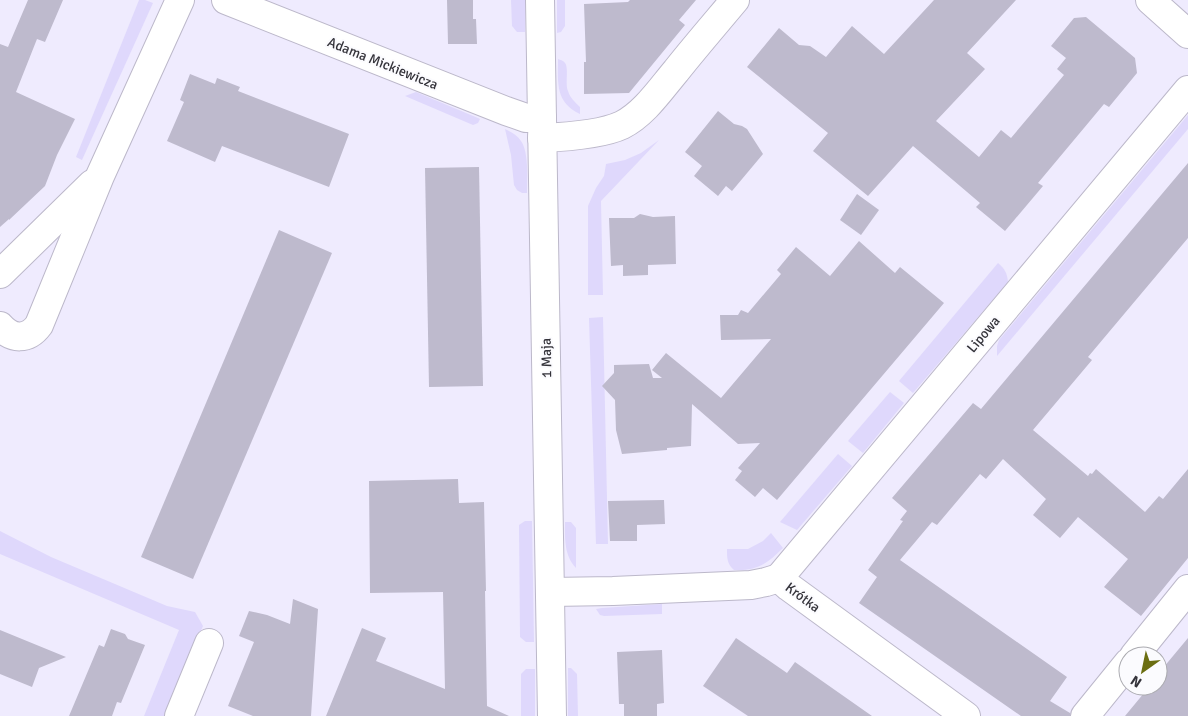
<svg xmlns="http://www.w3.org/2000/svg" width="1188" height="716" font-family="Signika,sans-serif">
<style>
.green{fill:#dfd8fc}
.building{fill:#bebacd}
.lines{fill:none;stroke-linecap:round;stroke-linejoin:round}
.minor-casing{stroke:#bcb8ca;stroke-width:30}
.minor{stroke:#fff;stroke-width:28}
.labels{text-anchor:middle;stroke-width:4;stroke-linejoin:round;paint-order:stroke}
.street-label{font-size:14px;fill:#34333a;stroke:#fbfbfe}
</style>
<rect width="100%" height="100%" fill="#efebfe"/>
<g class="green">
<path d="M139,0H145L153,3L82,160L76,157Z"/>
<path d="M511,0H525V32H517L512,26Z"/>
<path d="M557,0H565V26L561,32L557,33Z"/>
<path d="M558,59C560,60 563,60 565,63C569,68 565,84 568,91C570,98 575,102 580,107V114C555,102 558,83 558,59Z"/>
<path d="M416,92L478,118L480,119L478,123L473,125L405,96Z"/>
<path d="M1188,115V129L997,356V346L999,340Z"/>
<path d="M505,129C511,132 517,135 521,141C529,152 527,179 527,193H522L517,190L514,185L511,155Z"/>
<path d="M659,140L601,201L603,295H588V206L596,188L604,176L606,164L625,160L641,153Z"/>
<path d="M998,263C1005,269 1007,273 1008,282L913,393L899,381Z"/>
<path d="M603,317L608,544H596L589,318Z"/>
<path d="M890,392L904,403L863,453L848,441Z"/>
<path d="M838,454L852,466L797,530L780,522Z"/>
<path d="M525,521H532L534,642H526L520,637L519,525Z"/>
<path d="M565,522H571L576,528V568C564,555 565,539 565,522Z"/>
<path d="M0,531L51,557L167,606L195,612L203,626L164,716H144L179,630L0,554Z"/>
<path d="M771,533L783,548C767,564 757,571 734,570C727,564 727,558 727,549H748L763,541Z"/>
<path d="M662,604V614L604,616L600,615L596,609L602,608Z"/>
<path d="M568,668H571L577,674L578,716H568Z"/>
<path d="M526,669H535V716H521V674Z"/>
</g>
<g class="building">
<path d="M28,0H63L45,42L37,39L16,92L75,119L57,155L45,186L9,220V219L0,227V44L8,47Z"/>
<path d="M447,0H473V19H476L477,44H448Z"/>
<path d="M630,0H696L679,20L685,25L629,93L584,94V62H586L584,4L628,2Z"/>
<path d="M934,0H1016L967,53L985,69L936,121L979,157L1001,130L1011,138L1064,75L1057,69L1066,58L1051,46L1074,18L1086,17L1135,58L1137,73L1109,107L1104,104L1084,128L1038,183L1043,186L1005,231L976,207L980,203L913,146L868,196L813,151L828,133L747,67L779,28L799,45L810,46L826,57L852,26L884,54Z"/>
<path d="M190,74L215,84L217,78L240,87L238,91L349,134L329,187L222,146L215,162L167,141L184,102L180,100Z"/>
<path d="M718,111L734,124L742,126L747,129L763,154L732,191L726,186L718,196L694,176L702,166L685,152Z"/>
<path d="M1188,163V238L1088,357L1092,360L1033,430L1088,476L1090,473L1092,474L1096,469L1145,512L1159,496L1163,499L1188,469V558L1141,616L1104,587L1128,559L1078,517L1060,538L1033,515L1046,499L1003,459L986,479L980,474L937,525L932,522L900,560L1067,677L1050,701L1070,713V716H1021L859,603L877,577L868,570L903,521L900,520L907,511L892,498L973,403L981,409Z"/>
<path d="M479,167L483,386L429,387L425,168Z"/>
<path d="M857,194L879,210L861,235L840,220Z"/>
<path d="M640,214L653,217L675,216L676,264L648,265V275L623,276V265L611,266L609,218H634Z"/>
<path d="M279,230L332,253L193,579L141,557Z"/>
<path d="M859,241L895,273L900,267L944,303L777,500L763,488L755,497L735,480L742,471L738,468L760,443L738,444L692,404L691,446L667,448V450L622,454L616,430L615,400L602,386L614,373V365L649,364L653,378H662L652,370L666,353L721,398L771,339L721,340L720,315H738L741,310L748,313L781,274L777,270L796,247L830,276Z"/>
<path d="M458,479L459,503L484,502L486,591H485L487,706L509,716H326L362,628L386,638L376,661L445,689L443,592L370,593L369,481Z"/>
<path d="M664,500L665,524L637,525V541H610L608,501Z"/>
<path d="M293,599L318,609L311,716H253L228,706L254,642L239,636L249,611L267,615L290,624Z"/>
<path d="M111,629L125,634L128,639L145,645L121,703L117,702L112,716H69L99,645L104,647Z"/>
<path d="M0,630L66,657L39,668L32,687L0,674Z"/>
<path d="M736,638L787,673L795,662L872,716H748L703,686Z"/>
<path d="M1188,638V716H1125L1149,687L1148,686H1158V674Z"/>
<path d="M662,650L664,703L657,704V716H624V704H619L617,652Z"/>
</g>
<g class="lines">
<g class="minor-casing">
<g id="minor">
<path d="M226,0L506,111L526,118H542"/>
<path d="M540,0L552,716"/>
<path d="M1150,0L1188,34"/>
<path d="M542,138C564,137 603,134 622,125C644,114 660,90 676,71C695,47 715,24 735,0"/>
<path d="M0,274L92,184"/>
<path d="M0,326C12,340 28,340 39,325L100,176L180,0"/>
<path d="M779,578L1188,90"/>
<path d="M779,578L789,587L966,716"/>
<path d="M550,592L613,591L751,585L766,582L779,578"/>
<path d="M1134,656L1188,589"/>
<path d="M179,716L209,643"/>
<path d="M1085,716L1128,663"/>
</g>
</g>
<use href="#minor" class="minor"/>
</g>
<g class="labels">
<g class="street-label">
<text transform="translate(383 63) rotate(22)" y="5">Adama Mickiewicza</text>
<text transform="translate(983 334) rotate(-50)" y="5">Lipowa</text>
<text transform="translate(546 358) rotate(-91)" y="5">1 Maja</text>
<text transform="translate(803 597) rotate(37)" y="5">Krótka</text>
</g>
</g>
<g transform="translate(1143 671) rotate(213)"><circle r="24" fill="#fbfbfe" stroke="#ababb0"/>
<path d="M0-4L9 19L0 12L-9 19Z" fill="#6b6e12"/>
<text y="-8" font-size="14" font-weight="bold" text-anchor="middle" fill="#34333a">N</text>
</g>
</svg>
